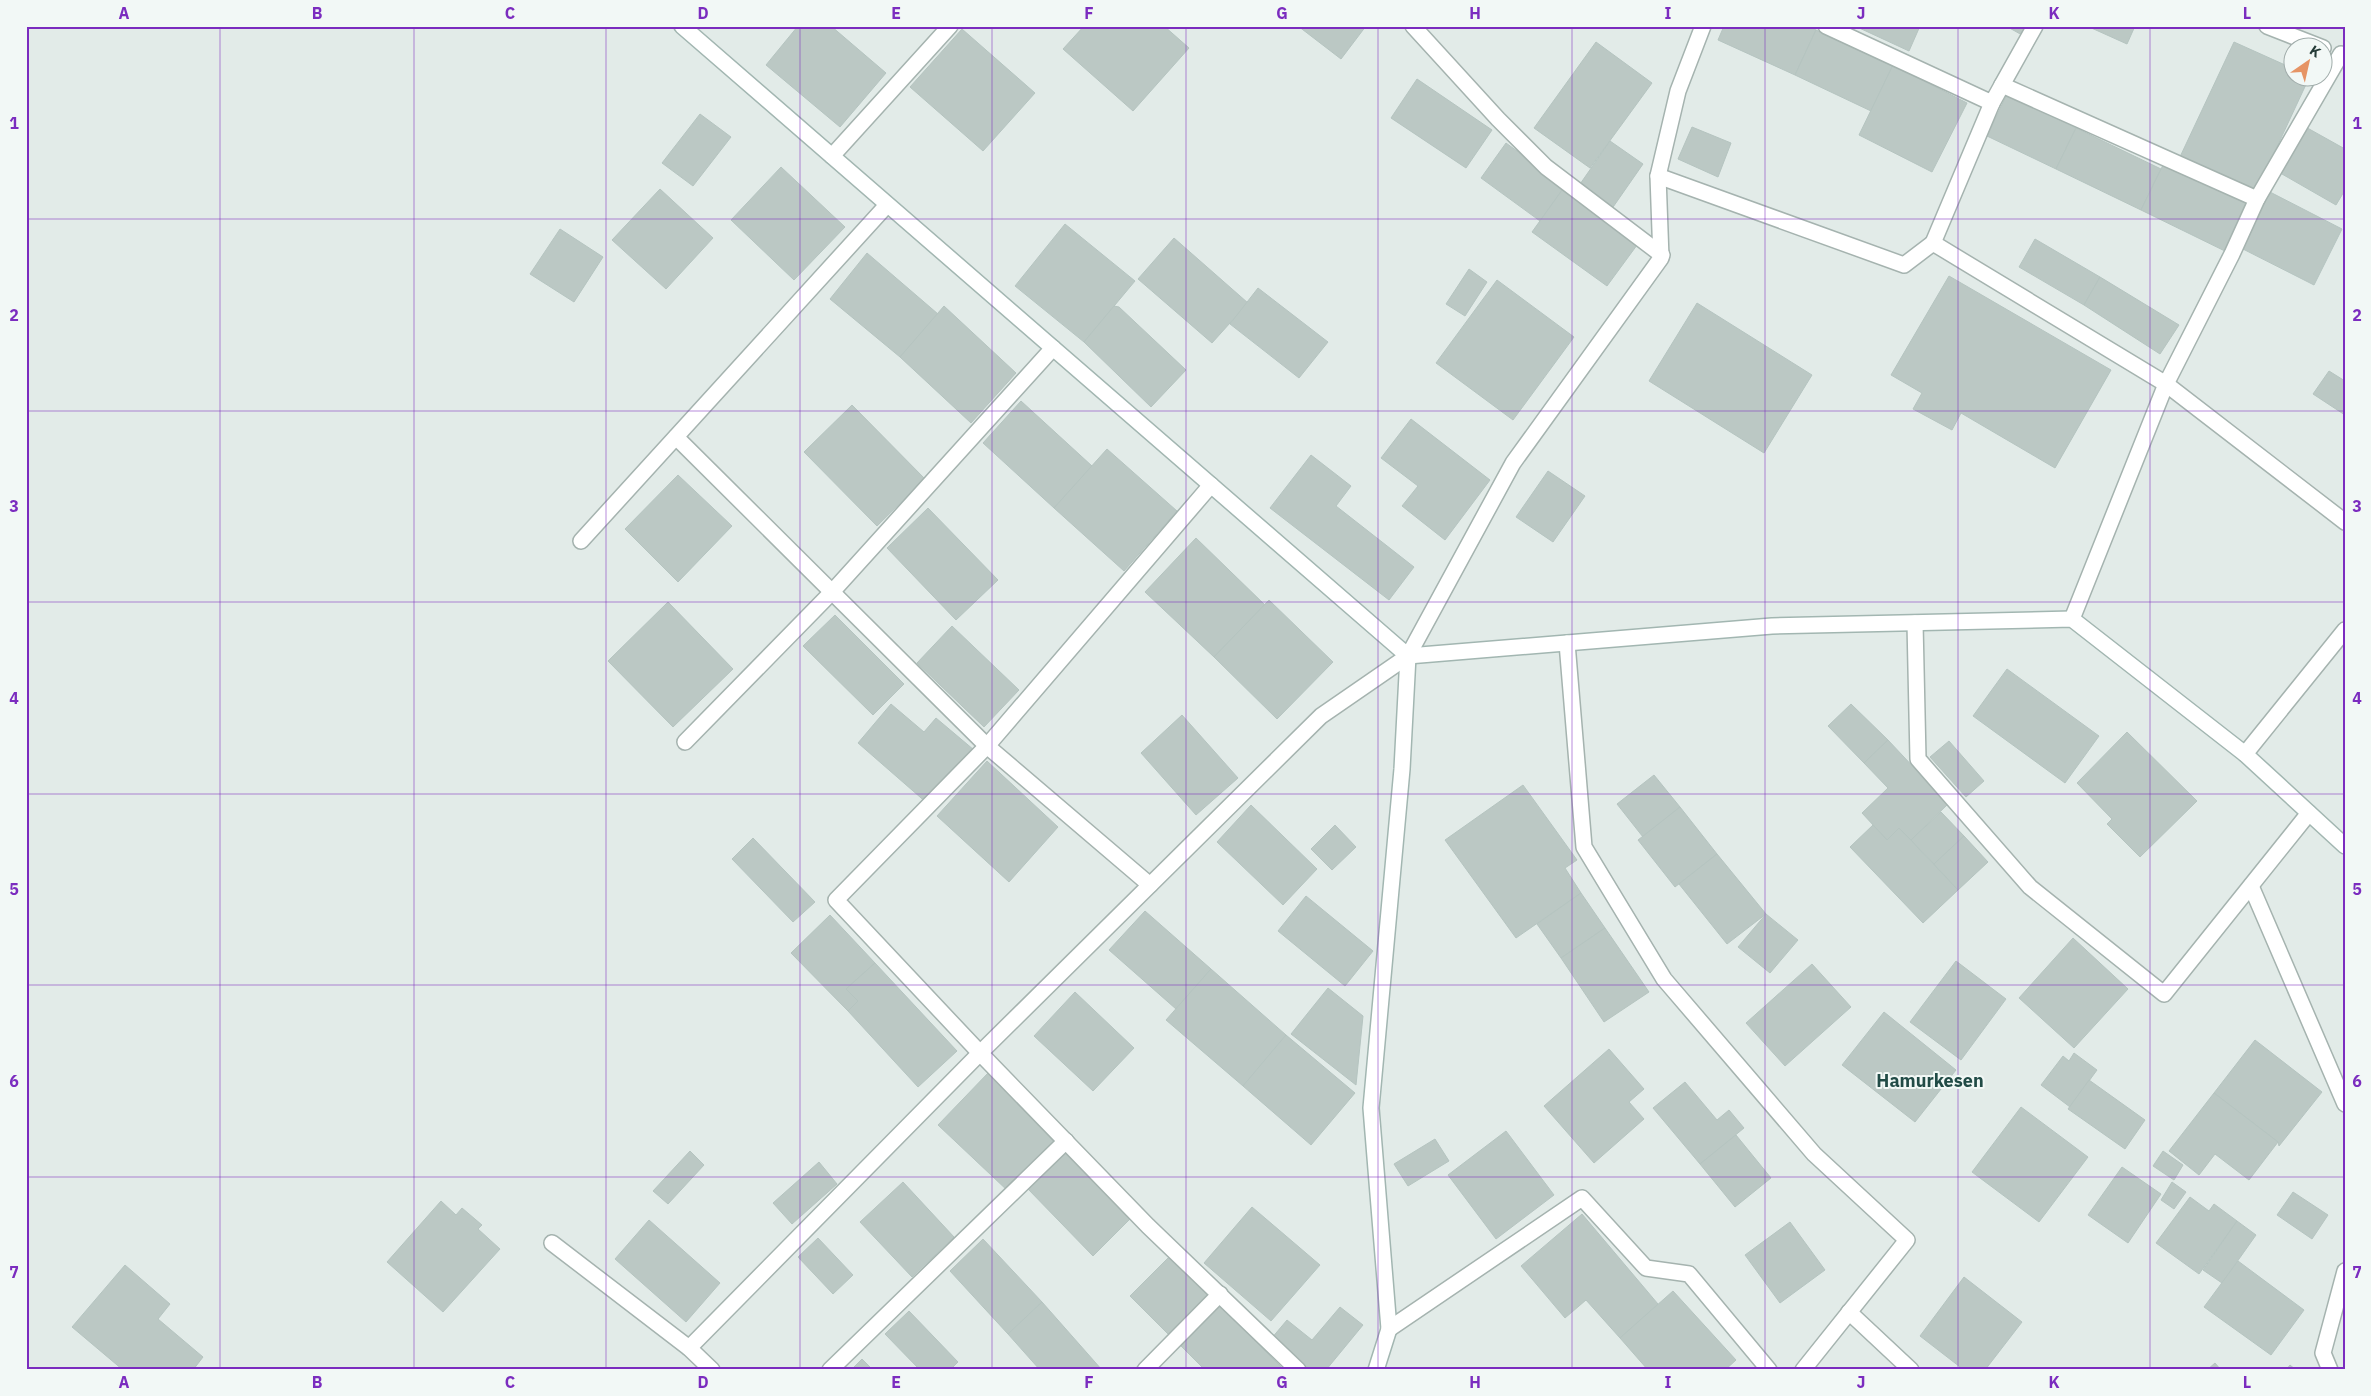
<svg xmlns="http://www.w3.org/2000/svg" width="2371" height="1396" font-family="'IBM Plex Sans',sans-serif">
<style>
.building{fill:#bbc8c4;stroke:#b5c4c0}
.lines{fill:none;stroke-linecap:round;stroke-linejoin:round}
.lane-casing{stroke:#a5b3af;stroke-width:18}
.street-casing{stroke:#a5b3af;stroke-width:18}
.secondary-casing{stroke:#a2b6b1;stroke-width:18}
.lane{stroke:#fff;stroke-width:15}
.street{stroke:#fff;stroke-width:15}
.secondary{stroke:#fff;stroke-width:15}
.grid{fill:none;stroke:#7b2cbf;stroke-width:1;stroke-opacity:0.55}
.labels{text-anchor:middle;stroke-width:4;stroke-linejoin:round;paint-order:stroke}
.quarter-label{font-size:18px;font-weight:bold;fill:#214b46;stroke:#f2f8f6}
.neatline{fill:none;stroke:#7b2cbf;stroke-width:2}
.grid-label{font-size:16px;text-anchor:middle;font-weight:bold;fill:#7b2cbf}
</style>
<rect width="100%" height="100%" fill="#e2ebe8"/>
<g class="building">
<path d="M798,26H831L886,73L840,127L766,65Z"/>
<path d="M1084,26H1164L1189,48L1133,111L1063,49Z"/>
<path d="M1298,26H1366L1341,59Z"/>
<path d="M1724,26H1809L1816,30L1795,75L1718,40Z"/>
<path d="M1855,26H1920L1909,51Z"/>
<path d="M2006,26H2026L2022,35Z"/>
<path d="M2087,26H2135L2127,44Z"/>
<path d="M962,29L1035,93L983,151L910,87Z"/>
<path d="M1816,30L1893,65L1871,111L1795,75Z"/>
<path d="M1596,42L1652,83L1590,168L1534,128Z"/>
<path d="M2234,42L2294,69V78H2309L2255,194L2179,159Z"/>
<path d="M1893,65L1967,103L1932,172L1859,135Z"/>
<path d="M1417,79L1492,130L1466,168L1391,118Z"/>
<path d="M2007,94L2076,128L2056,169L1987,136Z"/>
<path d="M700,114L731,137L693,186L662,163Z"/>
<path d="M2302,125L2345,149V190L2336,205L2275,170Z"/>
<path d="M1692,127L1731,143L1718,177L1678,159Z"/>
<path d="M2076,128L2161,169L2141,210L2056,169Z"/>
<path d="M1610,141L1643,164L1611,210L1578,187Z"/>
<path d="M1506,143L1565,186L1540,221L1481,178Z"/>
<path d="M2165,161L2253,204L2229,253L2141,210Z"/>
<path d="M781,167L845,227L794,280L731,220Z"/>
<path d="M1565,186L1640,241L1607,286L1532,232Z"/>
<path d="M660,189L713,238L666,289L612,240Z"/>
<path d="M2268,191L2342,229L2314,285L2239,247Z"/>
<path d="M1065,224L1135,281L1084,342L1015,286Z"/>
<path d="M560,229L603,257L574,302L530,274Z"/>
<path d="M1174,238L1248,303L1212,343L1138,279Z"/>
<path d="M2035,239L2100,277L2084,305L2019,267Z"/>
<path d="M867,253L938,314L900,357L830,299Z"/>
<path d="M1469,269L1487,282L1465,316L1446,304Z"/>
<path d="M1949,276L2111,370L2055,468L1961,413L1952,430L1913,409L1922,393L1891,375Z"/>
<path d="M2100,277L2179,325L2160,354L2084,305Z"/>
<path d="M1497,280L1574,337L1513,420L1436,363Z"/>
<path d="M1258,288L1328,342L1299,378L1230,324Z"/>
<path d="M1697,303L1812,375L1764,453L1649,381Z"/>
<path d="M944,306L1016,373L971,423L900,357Z"/>
<path d="M1114,306L1119,307L1186,370L1151,407L1084,342Z"/>
<path d="M2329,371L2345,381V415L2313,394Z"/>
<path d="M1021,401L1092,466L1054,508L983,443Z"/>
<path d="M852,405L925,479L877,526L804,452Z"/>
<path d="M1411,419L1490,480L1445,540L1402,506L1418,486L1381,458Z"/>
<path d="M1107,449L1177,511L1124,571L1054,508Z"/>
<path d="M1311,455L1351,486L1336,506L1414,567L1389,600L1270,508Z"/>
<path d="M1548,471L1585,496L1553,542L1516,517Z"/>
<path d="M678,475L732,526L678,582L625,529Z"/>
<path d="M928,508L998,580L956,620L887,548Z"/>
<path d="M1196,538L1265,605L1214,657L1145,592Z"/>
<path d="M1269,600L1333,662L1277,719L1214,657Z"/>
<path d="M668,602L733,669L673,727L608,661Z"/>
<path d="M835,615L904,684L873,715L803,646Z"/>
<path d="M952,626L1019,690L984,727L917,663Z"/>
<path d="M2007,669L2099,736L2065,783L1973,716Z"/>
<path d="M891,704L924,732L936,718L974,750L928,804L858,743Z"/>
<path d="M1851,704L1888,740L1864,763L1828,726Z"/>
<path d="M1182,715L1238,778L1196,815L1141,753Z"/>
<path d="M2127,732L2197,801L2140,857L2107,824L2112,819L2077,783Z"/>
<path d="M1888,740L1948,804L1911,840L1899,828L1887,840L1862,813L1888,788L1864,763Z"/>
<path d="M1949,741L1984,781L1966,797L1930,757Z"/>
<path d="M987,761L1058,827L1009,882L937,816Z"/>
<path d="M1654,775L1680,807L1643,837L1617,804Z"/>
<path d="M1523,785L1577,860L1565,868L1581,893L1516,938L1445,840Z"/>
<path d="M1251,805L1317,869L1283,905L1217,842Z"/>
<path d="M1680,807L1717,854L1675,887L1638,840Z"/>
<path d="M1941,812L1964,836L1934,864L1911,840Z"/>
<path d="M1335,825L1356,847L1332,870L1311,849Z"/>
<path d="M1873,825L1887,840L1899,828L1958,890L1923,923L1850,847Z"/>
<path d="M1964,836L1988,862L1958,890L1934,864Z"/>
<path d="M753,838L815,902L793,922L732,859Z"/>
<path d="M1717,854L1766,914L1727,944L1679,884Z"/>
<path d="M1581,893L1605,928L1561,958L1537,924Z"/>
<path d="M1306,896L1373,951L1345,986L1278,931Z"/>
<path d="M1145,911L1211,969L1176,1009L1109,950Z"/>
<path d="M1766,914L1798,940L1770,973L1738,947Z"/>
<path d="M830,915L875,963L846,989L858,1001L848,1011L791,953Z"/>
<path d="M1605,928L1649,992L1604,1022L1561,958Z"/>
<path d="M2073,938L2128,989L2074,1048L2019,998Z"/>
<path d="M1956,961L2006,999L1961,1060L1910,1022Z"/>
<path d="M875,963L957,1051L918,1087L848,1011L858,1001L846,989Z"/>
<path d="M1812,964L1851,1007L1785,1066L1746,1023Z"/>
<path d="M1211,969L1286,1035L1243,1086L1166,1020Z"/>
<path d="M1328,988L1363,1016L1356,1085L1291,1034Z"/>
<path d="M1075,992L1134,1048L1093,1091L1034,1036Z"/>
<path d="M1884,1012L1956,1070L1915,1122L1842,1065Z"/>
<path d="M1286,1035L1355,1093L1311,1145L1243,1086Z"/>
<path d="M2255,1040L2322,1092L2279,1146L2278,1142L2214,1093Z"/>
<path d="M1609,1049L1644,1089L1629,1102L1644,1119L1594,1163L1544,1106Z"/>
<path d="M2074,1053L2097,1070L2070,1107L2041,1085L2063,1056L2069,1061Z"/>
<path d="M989,1072L1060,1139L1009,1192L938,1125Z"/>
<path d="M2089,1080L2145,1120L2125,1149L2068,1109Z"/>
<path d="M1685,1082L1717,1120L1729,1110L1744,1128L1700,1164L1653,1108Z"/>
<path d="M2214,1093L2278,1142L2249,1180L2215,1154L2199,1175L2169,1151Z"/>
<path d="M2021,1107L2088,1157L2039,1222L1972,1172Z"/>
<path d="M1506,1131L1554,1195L1496,1239L1448,1175Z"/>
<path d="M1736,1135L1771,1178L1735,1207L1700,1164Z"/>
<path d="M1435,1139L1449,1161L1408,1186L1394,1164Z"/>
<path d="M690,1151L704,1165L668,1204L653,1191Z"/>
<path d="M2163,1151L2183,1165L2174,1180L2153,1166Z"/>
<path d="M1067,1152L1131,1218L1093,1256L1028,1189Z"/>
<path d="M819,1162L837,1184L792,1224L773,1203Z"/>
<path d="M2122,1167L2161,1194L2128,1243L2088,1215Z"/>
<path d="M903,1182L954,1237L912,1277L860,1222Z"/>
<path d="M2172,1182L2186,1192L2174,1209L2161,1200Z"/>
<path d="M2293,1192L2328,1215L2312,1239L2277,1215Z"/>
<path d="M2190,1197L2209,1211L2214,1204L2237,1221L2199,1274L2156,1243Z"/>
<path d="M441,1201L456,1215L462,1208L482,1225L478,1229L500,1249L443,1312L387,1262Z"/>
<path d="M1252,1207L1320,1265L1271,1321L1204,1263Z"/>
<path d="M1582,1214L1658,1304L1620,1338L1586,1300L1565,1318L1521,1266Z"/>
<path d="M649,1220L720,1283L686,1322L615,1259Z"/>
<path d="M2237,1221L2256,1235L2222,1283L2203,1270Z"/>
<path d="M1790,1222L1825,1270L1780,1303L1745,1255Z"/>
<path d="M818,1238L853,1275L833,1294L798,1257Z"/>
<path d="M983,1239L1042,1302L1008,1334L950,1271Z"/>
<path d="M1169,1257L1211,1299L1172,1338L1130,1296Z"/>
<path d="M2238,1261L2304,1310L2271,1355L2204,1307Z"/>
<path d="M125,1265L170,1304L158,1319L203,1357L193,1370H123L72,1327Z"/>
<path d="M1964,1277L2022,1322L1985,1370H1964L1920,1336Z"/>
<path d="M1673,1291L1736,1360L1725,1370H1648L1620,1338Z"/>
<path d="M1042,1302L1102,1370H1040L1008,1334Z"/>
<path d="M1220,1306L1284,1370H1205L1181,1346Z"/>
<path d="M1340,1307L1363,1325L1326,1370H1309L1271,1339L1287,1320L1312,1340Z"/>
<path d="M909,1311L958,1362L950,1370H920L885,1334Z"/>
<path d="M862,1359L873,1370H851Z"/>
<path d="M2215,1363L2221,1370H2207Z"/>
<path d="M2290,1365L2296,1370H2286Z"/>
</g>
<g class="lines">
<g class="lane-casing">
<g id="lane">
<path d="M1826,26L1992,103L2002,85L2257,199"/>
<path d="M2002,85L2035,26"/>
<path d="M1933,243L1992,103"/>
</g>
</g>
<g class="street-casing">
<g id="street">
<path d="M1413,26L1498,119L1546,167L1662,255"/>
<path d="M2267,26L2323,48"/>
<path d="M832,156L950,26"/>
<path d="M1658,176L1904,265L1933,243L2166,384L2345,522"/>
<path d="M676,437L987,746L1150,885"/>
<path d="M1211,485L987,746L836,900L980,1053L1148,1226L1298,1370"/>
<path d="M581,541L887,205"/>
<path d="M2072,619L2166,384L2232,254L2257,199L2341,54"/>
<path d="M1915,623L1918,759L2030,887L2164,994L2309,813"/>
<path d="M1567,643L1584,847L1664,979L1814,1154L1907,1240L1803,1370"/>
<path d="M685,742L832,592L1053,348"/>
<path d="M2245,754L2345,630"/>
<path d="M2251,886L2345,1104"/>
<path d="M552,1243L689,1348L712,1370"/>
<path d="M1849,1312L1911,1370"/>
<path d="M1389,1329L1582,1198L1646,1268L1689,1274L1769,1370"/>
<path d="M689,1348L980,1053L1321,716L1408,656L1513,463L1661,258L1658,176L1678,91L1703,26"/>
<path d="M830,1370L1066,1141"/>
<path d="M1145,1370L1220,1294"/>
<path d="M2330,1370L2323,1353L2345,1271"/>
</g>
</g>
<g class="secondary-casing">
<g id="secondary">
<path d="M682,26L1408,656L1402,769L1371,1108L1389,1329L1376,1370"/>
<path d="M1408,656L1772,626L2072,619L2245,754L2345,846"/>
</g>
</g>
<use href="#lane" class="lane"/>
<use href="#street" class="street"/>
<use href="#secondary" class="secondary"/>
</g>
<path class="grid" d="M220,26V1370M414,26V1370M606,26V1370M800,26V1370M992,26V1370M1186,26V1370M1378,26V1370M1572,26V1370M1765,26V1370M1958,26V1370M2150,26V1370M26,219H2345M26,411H2345M26,602H2345M26,794H2345M26,985H2345M26,1177H2345"/>
<g class="labels">
<g class="quarter-label">
<text x="1930" y="1087">Hamurkesen</text>
</g>
</g>
<rect width="2371" height="1396" fill="none" stroke="#f2f8f6" stroke-width="55"/>
<g transform="translate(2308 62) rotate(34)"><circle r="24" fill="#f2f8f6" stroke="#a0acaa"/>
<path d="M0-4L9 19L0 12L-9 19Z" fill="#e69465"/>
<text y="-8" font-size="14" font-weight="bold" text-anchor="middle" fill="#243b37">K</text>
</g>
<rect x="28" y="28" width="2316" height="1340" class="neatline"/>
<g class="grid-label">
<text x="124" y="19">A</text>
<text x="317" y="19">B</text>
<text x="510" y="19">C</text>
<text x="703" y="19">D</text>
<text x="896" y="19">E</text>
<text x="1089" y="19">F</text>
<text x="1282" y="19">G</text>
<text x="1475" y="19">H</text>
<text x="1668" y="19">I</text>
<text x="1861" y="19">J</text>
<text x="2054" y="19">K</text>
<text x="2247" y="19">L</text>
<text x="14" y="129">1</text>
<text x="2357" y="129">1</text>
<text x="14" y="321">2</text>
<text x="2357" y="321">2</text>
<text x="14" y="512">3</text>
<text x="2357" y="512">3</text>
<text x="14" y="704">4</text>
<text x="2357" y="704">4</text>
<text x="14" y="895">5</text>
<text x="2357" y="895">5</text>
<text x="14" y="1087">6</text>
<text x="2357" y="1087">6</text>
<text x="14" y="1278">7</text>
<text x="2357" y="1278">7</text>
<text x="124" y="1388">A</text>
<text x="317" y="1388">B</text>
<text x="510" y="1388">C</text>
<text x="703" y="1388">D</text>
<text x="896" y="1388">E</text>
<text x="1089" y="1388">F</text>
<text x="1282" y="1388">G</text>
<text x="1475" y="1388">H</text>
<text x="1668" y="1388">I</text>
<text x="1861" y="1388">J</text>
<text x="2054" y="1388">K</text>
<text x="2247" y="1388">L</text>
</g>
</svg>
